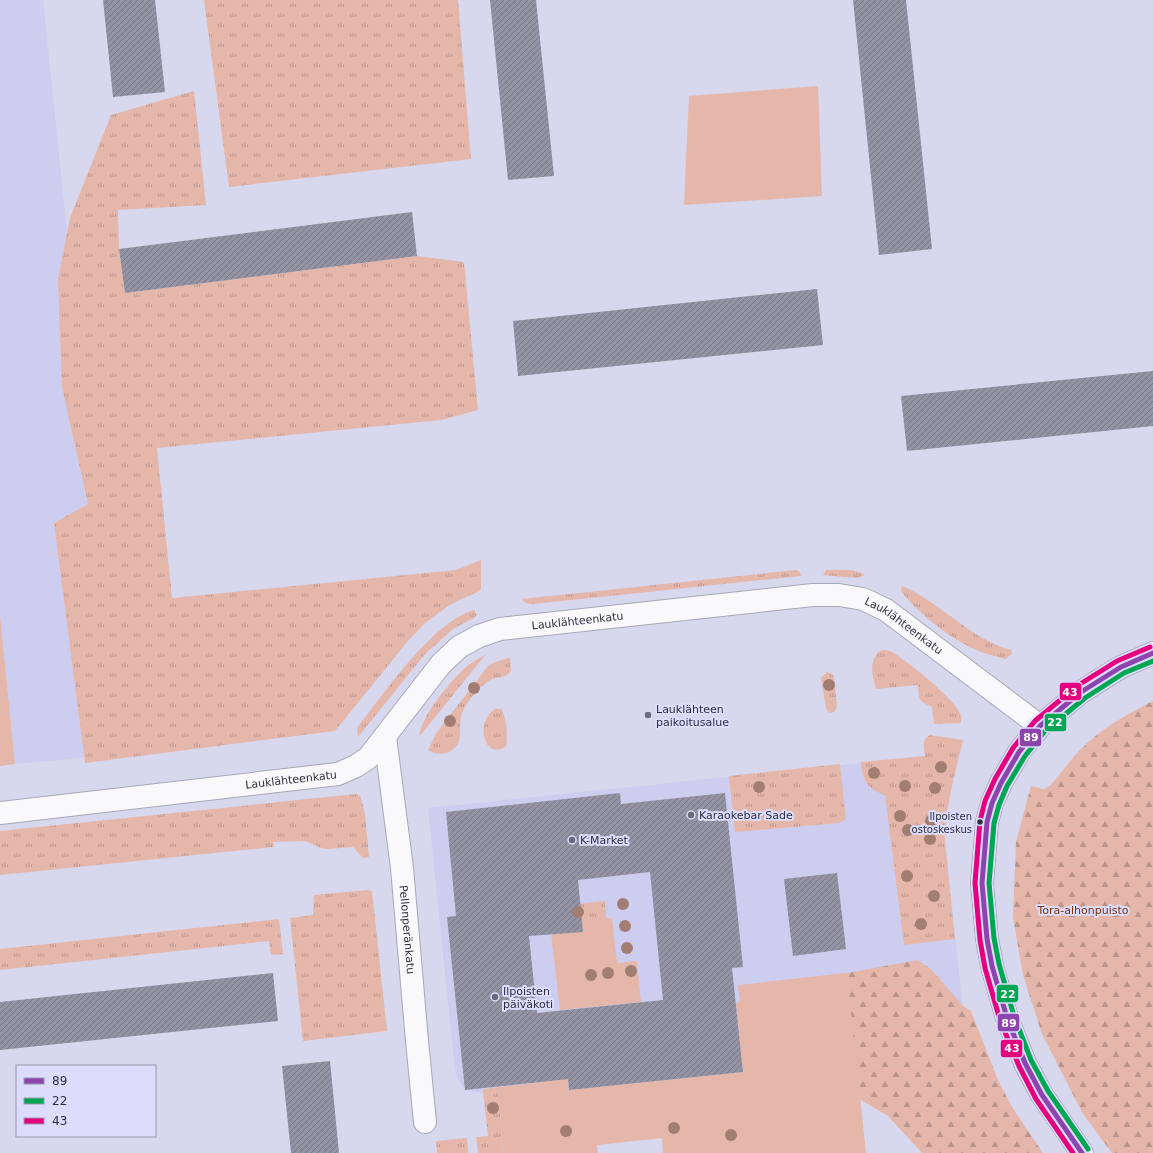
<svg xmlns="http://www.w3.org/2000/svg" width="1153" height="1153" font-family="'DejaVu Sans',sans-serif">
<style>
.built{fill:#cdcdf0}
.grass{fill:url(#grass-tufts)}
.forest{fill:url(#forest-firs)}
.park{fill:#e5b7ab}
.building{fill:url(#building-hatch);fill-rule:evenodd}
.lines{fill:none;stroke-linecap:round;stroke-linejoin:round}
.minor-casing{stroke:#a7a7b7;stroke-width:24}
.minor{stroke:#f9f9fc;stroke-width:22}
.bus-1-casing{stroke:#dcdcfc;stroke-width:8}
.bus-2-casing{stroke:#dcdcfc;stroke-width:8}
.bus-3-casing{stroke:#dcdcfc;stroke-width:8}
.bus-1{stroke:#8e44ad;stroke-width:5}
.bus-2{stroke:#00a651;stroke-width:5}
.bus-3{stroke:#e5007d;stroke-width:5}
.tree{fill:#a27d72}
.poi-dot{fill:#6a6a7c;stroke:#dcdcfc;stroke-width:1.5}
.bus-dot{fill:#302f3f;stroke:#dcdcfc;stroke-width:1.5}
.labels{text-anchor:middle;stroke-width:4;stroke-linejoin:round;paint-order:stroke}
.bus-label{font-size:10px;fill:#302f3f;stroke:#dcdcfc;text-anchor:end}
.street-label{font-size:11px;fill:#302f3f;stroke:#dcdcfc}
.poi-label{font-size:11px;fill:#302f3f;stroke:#dcdcfc;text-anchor:start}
.park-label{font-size:11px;fill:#76330d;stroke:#dcdcfc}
.line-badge{stroke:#dcdcfc;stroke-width:1.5}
.badge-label{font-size:11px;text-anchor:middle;font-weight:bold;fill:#fff}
</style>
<defs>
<pattern id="grass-tufts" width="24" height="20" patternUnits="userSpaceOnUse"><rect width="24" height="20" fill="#e5b7ab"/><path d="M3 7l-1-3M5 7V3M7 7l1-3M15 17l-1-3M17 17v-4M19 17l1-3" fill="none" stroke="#ba958d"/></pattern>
<pattern id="forest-firs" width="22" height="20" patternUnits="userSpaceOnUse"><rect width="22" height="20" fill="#e5b7ab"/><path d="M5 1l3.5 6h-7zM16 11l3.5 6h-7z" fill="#ba958d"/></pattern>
<pattern id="building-hatch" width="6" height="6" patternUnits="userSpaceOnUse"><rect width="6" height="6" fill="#9393a3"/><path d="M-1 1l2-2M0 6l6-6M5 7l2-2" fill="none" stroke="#787886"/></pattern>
</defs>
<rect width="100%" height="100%" fill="#d7d7ed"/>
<g class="built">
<path d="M0,0H43L121,754L15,764L0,615Z"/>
<path d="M936,755L971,1086L488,1136L483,1093L473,1092L463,1087L458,1079L455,1070L428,808Z"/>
</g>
<g class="grass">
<path d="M204,0H458L471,159L229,187Z"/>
<path d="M194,91L206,205L118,210L119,249L125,293L417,256L464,262L478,410L441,420L157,448L172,598L456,570L481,560V588L480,591L461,599L448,606L424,624L408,641L335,731L85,763L54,523L88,504L62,387L58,279L70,218L111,115Z"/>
<path d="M796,570L799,571L801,576L533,604C528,604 524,603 522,599Z"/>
<path d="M826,570C837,570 856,568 865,575L856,578L823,575Z"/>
<path d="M902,586C911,589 921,596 929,601C958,620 977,640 1011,650L1012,653L1006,659C995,656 984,654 974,649C948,637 918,613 901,591Z"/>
<path d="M474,610L477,614L474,618L453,629L425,654L358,737L357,728C383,695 433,621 474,610Z"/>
<path d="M882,650H887L894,653C909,663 957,700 961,716C962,718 961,721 961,723L934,724L932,707C917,700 920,701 918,685L876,689C873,677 867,658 882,650Z"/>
<path d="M486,654L419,737C420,717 452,679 467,666C473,662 479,658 486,654Z"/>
<path d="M510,657L511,671C505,679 500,676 492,679C488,681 483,685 480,688C473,695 466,704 462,713C459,723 461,732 459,741C454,754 439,757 428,750L437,732L488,666L493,663Z"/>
<path d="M827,672L832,674L834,677L837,707L834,712L829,713L826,708L821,678Z"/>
<path d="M495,709H501C506,715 508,738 506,746C486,762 473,723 495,709Z"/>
<path d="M930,735L963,740C955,774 945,807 945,842L955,939L904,945L885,795C868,789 862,781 861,762L925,756C924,747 921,740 930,735Z"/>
<path d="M840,764L846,819L839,823L735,832L729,776Z"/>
<path d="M356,794L360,795L365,814L369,857L363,858L353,847L328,849L321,848L305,841L273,842L274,847L0,875V831Z"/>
<path d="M368,890L372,891L387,1031L303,1041L290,918L313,915L314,895Z"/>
<path d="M605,901L606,919L550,924L548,907Z"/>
<path d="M279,919L283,954L271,955L269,941L0,970V949Z"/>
<path d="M498,1087L503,1153H478L476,1137L488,1136L483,1089Z"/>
<path d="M467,1138L468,1153H437L436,1141Z"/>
</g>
<g class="forest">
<path d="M1153,701V1153H1112L1083,1114L1042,1034L1023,975L1013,917L1016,842L1031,786L1044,789L1050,786C1060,774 1069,762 1080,750C1100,729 1127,714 1153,701Z"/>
<path d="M918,960L932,970L963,1006L971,1011L998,1080L1012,1107L1043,1153H922L888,1116L856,1097L778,981L847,973Z"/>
</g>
<g class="park">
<path d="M818,86L822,196L684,205L689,96Z"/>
<path d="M0,615L15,764L0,766Z"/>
<path d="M612,918L617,963L637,961L641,1002L560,1010L550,924Z"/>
<path d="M847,973L866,1153H663L662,1138L597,1145L598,1153H503L498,1087L543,1082L542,1073L567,1071L569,1090L743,1072L736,1003L740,1002L738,985Z"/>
</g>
<g class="building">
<path d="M103,0H155L165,92L113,97Z"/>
<path d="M490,0H536L554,176L508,180Z"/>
<path d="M853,0H906L932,249L879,255Z"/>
<path d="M412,212L417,256L125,293L119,249Z"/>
<path d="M817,289L823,345L518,376L513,321Z"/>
<path d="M1153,371V426L907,451L901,396Z"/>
<path d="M620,793L621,804L725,793L743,967L732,968L743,1072L569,1090L568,1079L465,1090L447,917L456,916L446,812ZM650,872L663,1000L537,1013L529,936L583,932L578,880Z"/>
<path d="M837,873L846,949L793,956L784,879Z"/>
<path d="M273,973L278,1021L0,1050V1002Z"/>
<path d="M330,1061L339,1153H291L282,1066Z"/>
</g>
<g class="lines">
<g class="minor-casing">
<g id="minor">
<path id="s1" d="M385,737L402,868L417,1041L425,1122"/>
<path id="s2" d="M0,813L338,774L356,766L368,758L441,664L459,647L479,636L500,629L813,595H839L863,599L886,610L1040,726"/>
<path d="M1082,1153L1042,1095L1025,1063L1007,1018L992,966L987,939L982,883L987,822L992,803L1001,783L1019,752L1040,726L1081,692L1121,667L1153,653"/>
</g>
</g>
<use href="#minor" class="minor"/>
<g class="bus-1-casing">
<path id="bus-1" d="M1082,1153L1042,1095L1025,1063L1007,1018L992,966L987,939L982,883L987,822L992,803L1001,783L1019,752L1040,726L1081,692L1121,667L1153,653"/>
</g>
<g class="bus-2-casing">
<path id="bus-2" d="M1088,1149L1048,1091L1031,1060L1014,1016L999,964L994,938L989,883L994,823L999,805L1007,786L1025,756L1045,731L1085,698L1124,673L1153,661"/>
</g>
<g class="bus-3-casing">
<path id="bus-3" d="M1073,1153L1036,1099L1019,1066L1000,1020L985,968L980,940L975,883L980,821L985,801L995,779L1013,748L1035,721L1077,686L1117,661L1150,647"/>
</g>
<use href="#bus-1" class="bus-1"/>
<use href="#bus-2" class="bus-2"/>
<use href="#bus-3" class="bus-3"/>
</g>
<g class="tree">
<circle cx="829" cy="685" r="6"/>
<circle cx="474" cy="688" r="6"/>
<circle cx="450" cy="721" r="6"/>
<circle cx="941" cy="767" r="6"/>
<circle cx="874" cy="773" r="6"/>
<circle cx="905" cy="786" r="6"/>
<circle cx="759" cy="787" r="6"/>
<circle cx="935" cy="788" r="6"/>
<circle cx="900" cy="816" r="6"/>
<circle cx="931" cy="821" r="6"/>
<circle cx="908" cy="830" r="6"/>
<circle cx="930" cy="839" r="6"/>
<circle cx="907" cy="876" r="6"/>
<circle cx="934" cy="896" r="6"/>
<circle cx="623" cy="904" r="6"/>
<circle cx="578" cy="912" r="6"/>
<circle cx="921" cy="924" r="6"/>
<circle cx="625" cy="926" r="6"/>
<circle cx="627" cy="948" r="6"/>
<circle cx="631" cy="971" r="6"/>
<circle cx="608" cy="973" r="6"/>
<circle cx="591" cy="975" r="6"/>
<circle cx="493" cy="1108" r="6"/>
<circle cx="674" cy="1128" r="6"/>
<circle cx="566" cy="1131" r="6"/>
<circle cx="731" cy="1135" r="6"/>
</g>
<g class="poi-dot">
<circle cx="648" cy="715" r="4"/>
<circle cx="691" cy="815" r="4"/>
<circle cx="572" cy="840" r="4"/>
<circle cx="495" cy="997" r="4"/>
</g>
<circle class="bus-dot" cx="980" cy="822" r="3.5"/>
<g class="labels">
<g class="bus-label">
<text x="972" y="820">Ilpoisten<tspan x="972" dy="13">ostoskeskus</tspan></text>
</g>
<g class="street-label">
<text dy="4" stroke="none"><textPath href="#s2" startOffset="641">Lauklähteenkatu</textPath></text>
<text dy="4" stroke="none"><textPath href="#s2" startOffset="977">Lauklähteenkatu</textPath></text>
<text dy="4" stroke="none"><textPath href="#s2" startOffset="293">Lauklähteenkatu</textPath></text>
<text dy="4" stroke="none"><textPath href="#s1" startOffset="194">Pellonperänkatu</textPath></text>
</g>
<g class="poi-label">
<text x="656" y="713">Lauklähteen<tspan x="656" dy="13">paikoitusalue</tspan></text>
<text x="699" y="819">Karaokebar Sade</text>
<text x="580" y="844">K-Market</text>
<text x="503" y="995">Ilpoisten<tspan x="503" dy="13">päiväkoti</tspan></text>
</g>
<g class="park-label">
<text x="1083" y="914">Tora-alhonpuisto</text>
</g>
</g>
<g class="line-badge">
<rect x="1059" y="682" width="23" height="19" rx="4" fill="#e5007d"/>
<rect x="1044" y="713" width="23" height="19" rx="4" fill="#00a651"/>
<rect x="1019" y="728" width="23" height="19" rx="4" fill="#8e44ad"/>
<rect x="996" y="984" width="23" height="19" rx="4" fill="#00a651"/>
<rect x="997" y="1013" width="23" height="19" rx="4" fill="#8e44ad"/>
<rect x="1000" y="1039" width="23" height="19" rx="4" fill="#e5007d"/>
</g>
<g class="badge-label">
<text x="1070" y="696">43</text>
<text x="1055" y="726">22</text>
<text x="1031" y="741">89</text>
<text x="1008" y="998">22</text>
<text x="1009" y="1027">89</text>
<text x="1012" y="1052">43</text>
</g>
<rect x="16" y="1065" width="140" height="72" fill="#dcdcfc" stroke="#9797b0"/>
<rect x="24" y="1078" width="20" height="6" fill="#8e44ad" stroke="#9797b0"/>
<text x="52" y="1085" font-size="12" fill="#302f3f">89</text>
<rect x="24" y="1098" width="20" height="6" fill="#00a651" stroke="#9797b0"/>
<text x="52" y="1105" font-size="12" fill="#302f3f">22</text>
<rect x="24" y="1118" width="20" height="6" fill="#e5007d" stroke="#9797b0"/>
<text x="52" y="1125" font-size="12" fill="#302f3f">43</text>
</svg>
